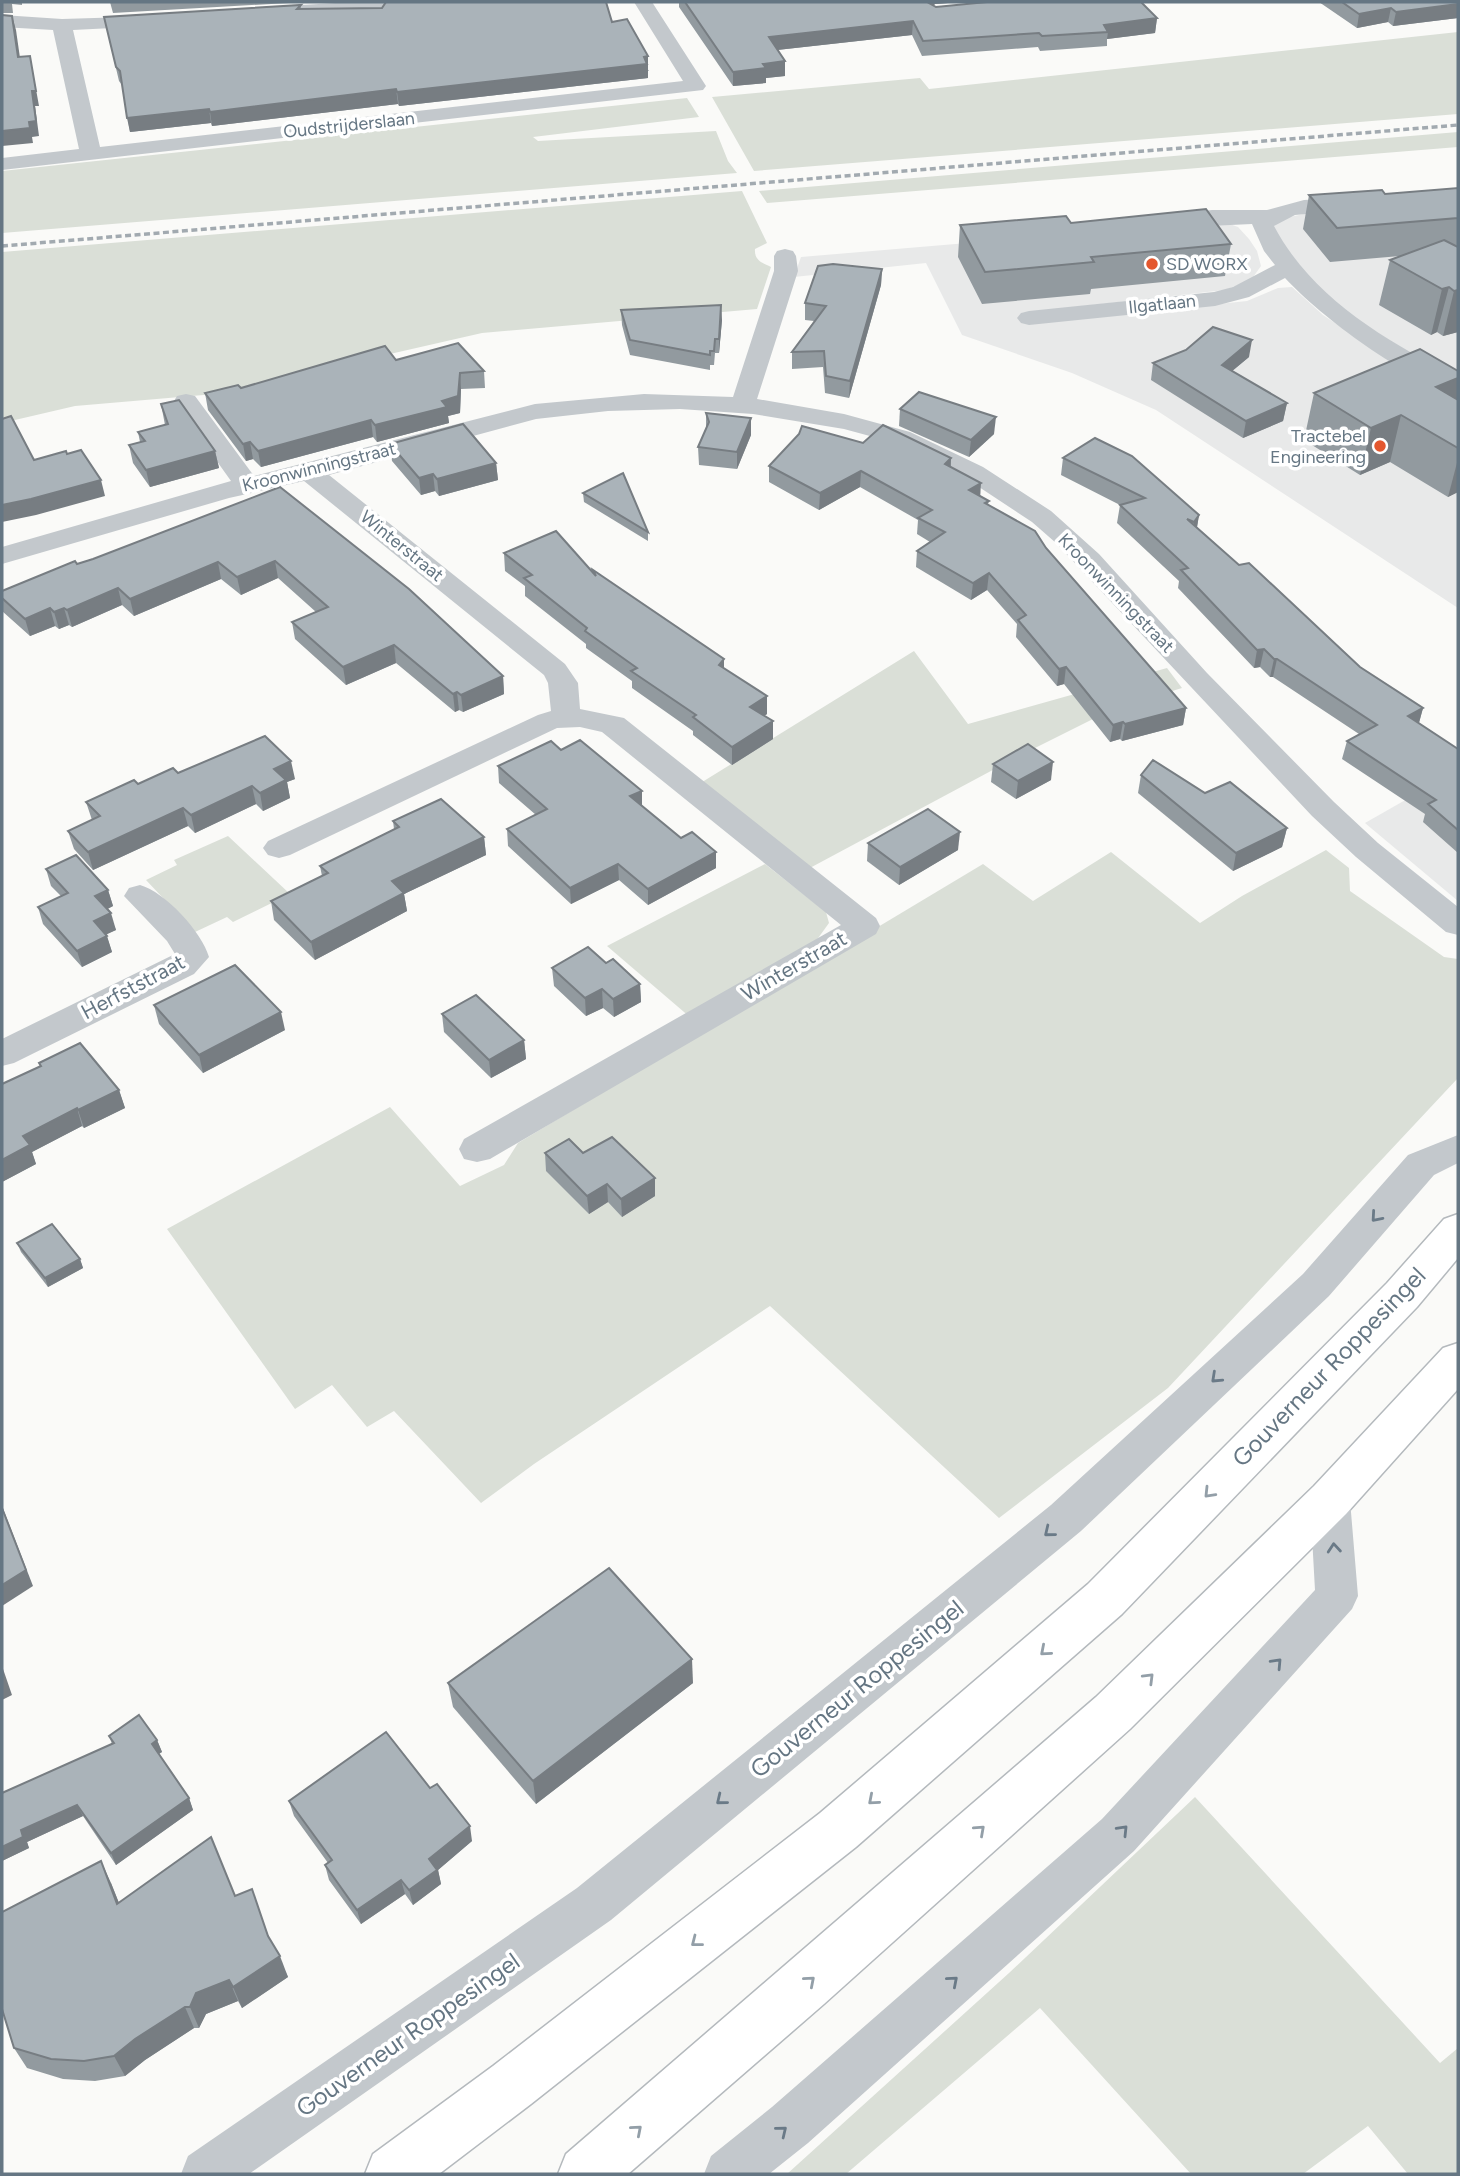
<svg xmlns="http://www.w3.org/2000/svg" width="1460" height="2176" font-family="Figtree,sans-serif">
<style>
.built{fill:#e8e9e9}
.green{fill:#dadfd7}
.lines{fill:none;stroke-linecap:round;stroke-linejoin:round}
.highway-casing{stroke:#b4b9bd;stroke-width:3}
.minor{fill:#c3c8cc;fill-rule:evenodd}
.highway{fill:#fff;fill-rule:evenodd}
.rail{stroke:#a2aab0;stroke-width:3.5;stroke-dasharray:6 3.5;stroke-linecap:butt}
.wall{fill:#929a9f}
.shaded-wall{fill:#777d82}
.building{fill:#aab3b9;stroke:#777d82;stroke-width:2}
.oneway{stroke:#6a7a87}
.oneway2{stroke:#939fa8}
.poi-dot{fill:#e4572e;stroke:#fff;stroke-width:2.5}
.labels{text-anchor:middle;stroke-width:7;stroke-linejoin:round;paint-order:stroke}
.far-street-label{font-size:18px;fill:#657683;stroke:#fff}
.far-poi-label{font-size:18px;fill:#657683;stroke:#fff;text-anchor:start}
.street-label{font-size:21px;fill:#657683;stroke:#fff}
.near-street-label{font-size:24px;fill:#657683;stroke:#fff}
</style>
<rect width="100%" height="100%" fill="#fafaf8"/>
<g class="built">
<path d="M1458,202V378L1417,357L1361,323L1320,289L1291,259L1273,228L1276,223L1285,218L1313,212Z"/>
<path d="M1203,223H1227L1238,227L1249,239L1257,251L1261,266L1251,280L1225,290L1021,313L1028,324L1247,301L1278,288L1292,287L1323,315L1413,375L1458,395V608L1156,410L1072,373L962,335L926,263L794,277L801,257Z"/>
<path d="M1458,770V901L1365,823Z"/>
</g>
<g class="green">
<path d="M1458,32V114L754,171L712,97L920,78L929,89Z"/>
<path d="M687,98L699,117L533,137L538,141L716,131L728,161L737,173L2,233V171Z"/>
<path d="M1458,132V147L767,203L759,191Z"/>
<path d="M742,191L767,243L755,249C754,260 762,263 771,267L757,309L482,333L215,394L75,406L2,423V252Z"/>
<path d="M914,651L968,724L1167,668L1182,688L1111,710L1017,757L808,869L699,784Z"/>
<path d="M228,836L290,894L233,922L227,917L195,932L146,880L177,865L174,860Z"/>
<path d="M1326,850L1349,868L1350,891L1444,957L1458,959V1078L1168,1388L999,1518L770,1306L534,1464L481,1503L394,1411L367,1427L332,1385L295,1409L167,1229L390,1107L460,1186L504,1165L518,1143L983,864L1033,901L1111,852L1200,923L1242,896Z"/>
<path d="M765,864L826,912L829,923L816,941L691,1018L607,946Z"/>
<path d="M1195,1797L1440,2063L1458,2048V2174H1408L1368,2126L1303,2174H1191L1040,2008L846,2174H787L1009,1973Z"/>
</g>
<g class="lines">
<g class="highway-casing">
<g id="highway">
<path d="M1458,1214V1258L1417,1307L1122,1614L856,1847L531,2104L439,2174H365L373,2154L493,2066L820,1813L1088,1584L1387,1283L1444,1219Z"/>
<path d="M1458,1343V1389L1346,1514L1130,1729L824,2004L628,2174H558L566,2154L1096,1697L1314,1486L1443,1348Z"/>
</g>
</g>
<g class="minor">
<path d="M352,2H446L436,8L285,18L275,12L285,6Z"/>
<path d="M634,2H652L706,86L703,90L2,170V158L79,149L53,30L2,27V15L62,19L159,16L162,20L152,26L73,30L100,147L683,81Z"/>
<path d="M1354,197L1362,199L1365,204L1362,209L1295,215L1274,226C1312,298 1387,342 1458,377V393C1408,382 1321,317 1285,278L1249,297L1215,306L1029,325L1021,323L1017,318L1021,313L1029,311L1214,292L1233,287L1275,265L1264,251L1252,224L1165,228L1157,226L1154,221L1157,216L1212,210H1267L1304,200Z"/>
<path d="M785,249L793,251L796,256L798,271L757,399L844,414L910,432L983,467L1051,511L1099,554L1207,673L1334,802L1378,843L1458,907V935L1446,932L1356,857L1312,816L1056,543L1032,522L979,487L892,442L844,429L753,414L680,409L608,411L536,419L329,475L565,664L578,683L580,709L624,718L876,918L880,926L876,934L490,1159L477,1162L464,1159L459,1149L464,1139L841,925L602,732L580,727L557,728L290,855L279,858L268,855L263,848L268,841L538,715L551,711L548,683L544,675L304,481L229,498L2,564V547L231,481L174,401L177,396L186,394L195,396L254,476L535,404L644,394L733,397L774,271V256L777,251Z"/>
<path d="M140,885C165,892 202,932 209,957L194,974L14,1063L2,1066V1039L175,954L167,941L124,896L129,888Z"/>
<path d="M1458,1135V1163L1434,1175L1329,1296L1081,1531L611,1920L249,2174H181L188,2156L577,1888L1051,1505L1303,1274L1408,1155Z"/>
<path d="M1330,1482L1344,1488L1350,1500L1358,1596L1352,1609L1134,1851L808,2143L769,2174H704L711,2156L772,2107L1102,1819L1315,1590L1310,1500L1316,1488Z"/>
</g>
<use href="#highway" class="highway"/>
<path class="rail" d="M2,246L1458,125"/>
</g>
<g class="wall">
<path d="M2,2H22V5L12,4L13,13H2Z"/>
<path d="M110,2H306L113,13Z"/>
<path d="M679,2H961L935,4L933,6L936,7L1157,18L1155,33L1107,39V46L1040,51L1038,47L922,56L912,35L777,50L785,61V76L766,78V83L733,86L679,7Z"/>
<path d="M1319,2H1458V18L1393,26L1388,22L1357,28Z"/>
<path d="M301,5V9L612,22L649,71H647L648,78L399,106L398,104L212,126L211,123L130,132L122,85L119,81L104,17Z"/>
<path d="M1458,183V332L1443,336L1437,332L1431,335L1379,305L1390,260L1400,256L1330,262L1303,229L1309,195L1385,194L1457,188Z"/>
<path d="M1071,223L1231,244L1225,276L1091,289L1090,294L982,304L958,257L960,225Z"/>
<path d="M882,269L881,285L849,398L825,393L823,367L792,369V352L814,321L805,320V303Z"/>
<path d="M621,310L722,320L719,353H715L714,365H710V370L630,355L622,325Z"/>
<path d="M1249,357L1232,371L1287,403L1283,421L1243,438L1151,380L1153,363Z"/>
<path d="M396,360L484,371L485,388L461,389L460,413L448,416L449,423L377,442L373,437L261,467L253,459L246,461L208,410L205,393L241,388Z"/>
<path d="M1458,371V492L1448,497L1390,462L1360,475L1304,440L1314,393Z"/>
<path d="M161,404L215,451L219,468L150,487L133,463L129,445L140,442L138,432L165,425Z"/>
<path d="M900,409L994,434L969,457L899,426Z"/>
<path d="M706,413L751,418V435L737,469L699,465L698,447L706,429Z"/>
<path d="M863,443L951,458V467L980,496L989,501L988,504L1046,548L1186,708L1183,725L1122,741L1120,739L1110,742L1064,684L1057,686L1016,637L1017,624L987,590L971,600L916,567L917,551L930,542L917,534L918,520L860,487L819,510L769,482V466Z"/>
<path d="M390,444L496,463L498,480L439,496L435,491L421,495L392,461Z"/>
<path d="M1063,458L1199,515L1197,527L1239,565L1360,667L1423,708L1419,723L1458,749V853L1423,822L1425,814L1342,759L1347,741L1359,734L1273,677H1270L1260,667L1254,668L1178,588L1179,581L1117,523L1120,505L1061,475Z"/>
<path d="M280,487L503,676L504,694L463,712L459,710L455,712L396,663L346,685L295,639L292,622L316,612L278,578L241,595L221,579L134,616L122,605L72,627L69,625L59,629L55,626L30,636L2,611V591L93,559Z"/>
<path d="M583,493L648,532V541L584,502Z"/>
<path d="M504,553L594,574L593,570L724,669L767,696V714L764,716L773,721V739L732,765L693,735V731L632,688V681L586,648V644L525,596V586L505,571Z"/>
<path d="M561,750L642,806L681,838L716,852V868L648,905L619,880L571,904L508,846L507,829L536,815L499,783L498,766Z"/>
<path d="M993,764L1051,780L1016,799L991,782Z"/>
<path d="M178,773L295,779L287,782L290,798L263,811L256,804L195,833L188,826L93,870L74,849L68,831L92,820L86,802L138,784Z"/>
<path d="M1141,775L1205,793L1287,828L1282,847L1233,871L1138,793Z"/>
<path d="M393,821L484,837L486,855L404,894L407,911L315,960L274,920L271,901L322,876L320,866L394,829Z"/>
<path d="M868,843L958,850L899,885L867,861Z"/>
<path d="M46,869L108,890L113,906L107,909L116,930L106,934L112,952L82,967L43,924L38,907L61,896L51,886Z"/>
<path d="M606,963L640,984L641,1002L614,1017L603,1008L586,1016L554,986L552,968Z"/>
<path d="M154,1005L285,1030L203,1073L159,1024Z"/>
<path d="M442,1014L524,1040L526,1059L491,1078L444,1032Z"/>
<path d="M39,1063L119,1090L125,1108L84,1128L82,1126L32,1152L36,1164L2,1182L40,1066Z"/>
<path d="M545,1153H583L655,1178V1196L622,1217L608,1202L589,1214L546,1171Z"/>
<path d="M17,1243L80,1259L83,1268L48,1287L21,1252Z"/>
<path d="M448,1683H693L536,1804L453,1707Z"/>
<path d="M109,1736L157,1740L162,1752L159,1754L189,1798L193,1810L116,1865L83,1816L27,1842L29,1848L2,1861L112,1744Z"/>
<path d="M430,1788L472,1841L438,1870L441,1884L413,1905L405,1894L361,1924L329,1880L325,1865L328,1863L294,1816L289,1801Z"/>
<path d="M111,1883L119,1903L235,1896L270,1939L288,1977L242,2008L238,2001L206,2014L199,2028H194L145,2060L125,2076L95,2081L63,2079L27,2068L14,2048Z"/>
</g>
<g class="shaded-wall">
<path d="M923,2H961L935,4L923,14Z"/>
<path d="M1458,4V18L1393,26L1396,12Z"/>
<path d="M1391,8L1388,22L1357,28L1359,14Z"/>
<path d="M12,16L16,30L22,72L18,57Z"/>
<path d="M1157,18L1155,33L1107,39L1108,32L1104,25Z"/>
<path d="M913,21L912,35L768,51L769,37Z"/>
<path d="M30,56L39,106H35L39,136L32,137L33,143L2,146V131L29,122L32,91Z"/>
<path d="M648,56V78L399,106L397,92Z"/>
<path d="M785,61V76L766,78V83L733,86V72L763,64Z"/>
<path d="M396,89L398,104L212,126L210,112Z"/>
<path d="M209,109L211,123L130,132L127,118Z"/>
<path d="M882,269L881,285L849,398L850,381Z"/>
<path d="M1449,287L1437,332L1431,335L1442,289Z"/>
<path d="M1458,290V332L1443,336L1454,291Z"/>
<path d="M721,305L722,320L719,353V339Z"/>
<path d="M1252,340L1249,357L1219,382L1222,365Z"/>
<path d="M460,373L461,389L460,413L448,416L449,423L377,442L375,425L442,401Z"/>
<path d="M1458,378V400L1436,387Z"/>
<path d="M1287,403L1283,421L1243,438L1246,421Z"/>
<path d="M1401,415L1390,462L1360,475L1371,428Z"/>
<path d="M996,417L994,434L969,457L971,440Z"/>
<path d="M751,418V435L737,469V452Z"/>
<path d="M371,420L373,437L261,467L258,451Z"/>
<path d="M250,442L253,459L246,461L243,444Z"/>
<path d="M215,451L219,468L150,487L146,470Z"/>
<path d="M951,458L950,475L945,464Z"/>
<path d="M1458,459V492L1448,497Z"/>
<path d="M496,463L498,480L439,496L437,479Z"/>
<path d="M861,471L860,487L819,510L820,493Z"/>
<path d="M433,474L435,491L421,495L419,478Z"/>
<path d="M101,480L105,496L36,515L2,522V505Z"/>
<path d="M981,483L980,500L969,490Z"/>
<path d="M1199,515L1196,533L1191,540L1194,522Z"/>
<path d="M275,561L278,578L241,595L237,577Z"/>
<path d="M218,562L221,579L134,616L130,599Z"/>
<path d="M989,573L987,590L971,600L973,583Z"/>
<path d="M118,588L122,605L72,627L67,610Z"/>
<path d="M50,608L55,626L30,636L25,619Z"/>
<path d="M64,608L69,625L59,629L54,612Z"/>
<path d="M394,645L396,663L346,685L343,667Z"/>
<path d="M1264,649L1260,667L1254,668L1257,650Z"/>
<path d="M724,659V677L719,665Z"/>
<path d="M1274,659H1277L1273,677H1270Z"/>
<path d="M1066,667L1064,684L1057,686L1059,669Z"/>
<path d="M503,676L504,694L463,712L461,695Z"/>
<path d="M457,692L459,710L455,712L453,694Z"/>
<path d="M767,696V714L750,725V707Z"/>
<path d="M1186,708L1183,725L1122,741L1125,724Z"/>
<path d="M1423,708L1418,726L1408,716Z"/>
<path d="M773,721V739L732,765V747Z"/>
<path d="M1123,722L1120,739L1110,742L1113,725Z"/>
<path d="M291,761L295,779L287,782L290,798L263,811L260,793L274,769Z"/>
<path d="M1053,762L1051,780L1016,799L1018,781Z"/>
<path d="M252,786L256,804L195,833L191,815Z"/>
<path d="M642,791V807L630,796Z"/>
<path d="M183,808L188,826L93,870L88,852Z"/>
<path d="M1287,828L1282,847L1233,871L1236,853Z"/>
<path d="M960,832L958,850L899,885L900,867Z"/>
<path d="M484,837L486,855L404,894L407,911L315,960L311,942L392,881Z"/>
<path d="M716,852V868L648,905V889Z"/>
<path d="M618,864L619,880L571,904L570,888Z"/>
<path d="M108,890L113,906L100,913L95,896Z"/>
<path d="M111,913L116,930L99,938L94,921Z"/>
<path d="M107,936L112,952L82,967L77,951Z"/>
<path d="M640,984L641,1002L614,1017L613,999Z"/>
<path d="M602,989L603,1008L586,1016L585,998Z"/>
<path d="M281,1012L285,1030L203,1073L199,1055Z"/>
<path d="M524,1040L526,1059L491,1078L489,1060Z"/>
<path d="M119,1090L125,1108L84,1128L78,1110Z"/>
<path d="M77,1108L82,1126L32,1152L36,1164L2,1182V1160L23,1136Z"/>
<path d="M655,1178V1196L622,1217L621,1199Z"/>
<path d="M607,1184L608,1202L589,1214L587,1196Z"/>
<path d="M80,1259L83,1268L48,1287L45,1278Z"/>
<path d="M2,1506L33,1586L2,1606Z"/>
<path d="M692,1659L693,1683L536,1804L533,1781Z"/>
<path d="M2,1666L12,1695L2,1700Z"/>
<path d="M157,1740L162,1752L156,1755L152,1744Z"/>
<path d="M189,1798L193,1810L116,1865L111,1853Z"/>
<path d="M77,1805L83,1816L27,1842L29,1848L2,1861V1847L21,1830Z"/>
<path d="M470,1826L472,1841L438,1870L441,1884L413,1905L409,1890L429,1859Z"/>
<path d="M101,1861L111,1883L128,1926L117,1904Z"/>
<path d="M401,1880L405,1894L361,1924L357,1910Z"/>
<path d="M280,1956L288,1977L242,2008L233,1987Z"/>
<path d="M229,1980L238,2001L206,2014L199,2028L190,2007L196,1993Z"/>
<path d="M185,2007L194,2028L145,2060L125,2076L114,2056L135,2039Z"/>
</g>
<g class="building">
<path d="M386,2H606L612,22L627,19L648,56L644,57L647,64L397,92L396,89L210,112L209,109L127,118L120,71L116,67L104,17L301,5L297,9L382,8Z"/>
<path d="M685,2H927L936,7L987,2H1141L1157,18L1104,25L1108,32L1042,36L1039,33L923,41L913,21L769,37L785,61L763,64L766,68L733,72Z"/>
<path d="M1342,2H1458V4L1396,12L1391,8L1359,14Z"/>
<path d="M2,15L12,16L18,57L30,56L36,91H32L36,121L29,122L30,128L2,131Z"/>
<path d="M1458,188V218L1337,228L1309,195L1382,190L1385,194Z"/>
<path d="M1206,209L1231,244L1091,257L1094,262L985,272L960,225L1066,216L1071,223Z"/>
<path d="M1444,240L1458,247V290L1454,291L1449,287L1442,289L1390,260Z"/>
<path d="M833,264L882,269L850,381L826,376L824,351L792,352L826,306L805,303L818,266Z"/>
<path d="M721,305L719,339H715L714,351H710V355L630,340L621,310Z"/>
<path d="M1213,327L1252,340L1222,365L1287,403L1246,421L1153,363L1186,350Z"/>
<path d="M458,343L484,371L460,373L458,396L442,401L447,407L375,425L371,420L258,451L250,442L243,444L205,393L238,385L241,388L385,346L396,360Z"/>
<path d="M1420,349L1458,371V378L1436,387L1458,400V448L1401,415L1371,428L1314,393Z"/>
<path d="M919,392L996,417L971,440L900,409Z"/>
<path d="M179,400L215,451L146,470L129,445L145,441L138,432L168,424L161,404Z"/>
<path d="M706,413L751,418L737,452L698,447L709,422Z"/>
<path d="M11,416L34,460L66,451L67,454L81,450L101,480L31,499L2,505V419Z"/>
<path d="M463,424L496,463L437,479L433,474L419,478L390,444Z"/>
<path d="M883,425L951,458L945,464L981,483L969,490L989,501L985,503L1035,531L1046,548L1186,708L1125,724L1123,722L1113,725L1066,667L1059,669L1018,620L1026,615L989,573L973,583L917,551L945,532L918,518L932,510L861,471L820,493L769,466L799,434L802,426L863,443Z"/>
<path d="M1095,438L1132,456L1199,515L1194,522L1187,519L1239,565L1249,563L1360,667L1423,708L1408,716L1458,749V830L1428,804L1436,800L1347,741L1377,725L1277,659H1274L1264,649L1257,650L1181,570L1188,568L1120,505L1145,498L1063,458Z"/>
<path d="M623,473L648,532L583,493Z"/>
<path d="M280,487L409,589L503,676L461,695L457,692L453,694L394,645L343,667L292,622L328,607L275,561L237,577L218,562L130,599L118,588L67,610L64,608L54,612L50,608L25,619L2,598V591L75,561L77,564L93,559Z"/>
<path d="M556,531L596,576L593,570L724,659L719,665L767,696L750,707L773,721L732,747L693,717L696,715L631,671L637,668L585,631L587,628L524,578L532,575L504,553Z"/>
<path d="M265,736L291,761L274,769L286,780L260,793L252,786L191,815L183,808L88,852L68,831L100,816L86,802L134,780L138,784L173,768L178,773Z"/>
<path d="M580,740L642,791L630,796L681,838L692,832L716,852L648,889L618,864L570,888L507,829L547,809L498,766L551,741L561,750Z"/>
<path d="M1028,744L1053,762L1018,781L993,764Z"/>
<path d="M1153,760L1205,793L1230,782L1287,828L1236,853L1141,775Z"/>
<path d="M441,799L484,837L392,881L404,893L311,942L271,901L328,873L320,866L399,827L393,821Z"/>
<path d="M928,809L960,832L900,867L868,843Z"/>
<path d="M76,855L108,890L95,896L111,913L94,921L107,936L77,951L38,907L68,893L46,869Z"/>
<path d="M588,947L606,963L613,959L640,984L613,999L602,989L585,998L552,968Z"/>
<path d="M235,965L281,1012L199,1055L154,1005Z"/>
<path d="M476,995L524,1040L489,1060L442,1014Z"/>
<path d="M80,1043L119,1090L78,1110L77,1108L23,1136L30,1145L2,1160V1084L41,1066L39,1063Z"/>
<path d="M612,1137L655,1178L621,1199L607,1184L587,1196L545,1153L569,1139L583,1153Z"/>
<path d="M52,1224L80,1259L45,1278L17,1243Z"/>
<path d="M2,1508L26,1570L2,1585Z"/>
<path d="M609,1568L692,1659L533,1781L448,1683Z"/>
<path d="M139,1715L157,1740L152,1744L189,1798L111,1853L77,1805L21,1830L23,1837L2,1847V1793L114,1743L109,1736Z"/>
<path d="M386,1732L430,1788L437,1784L470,1826L429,1859L437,1870L409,1890L401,1880L357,1910L325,1865L332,1860L289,1801Z"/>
<path d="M211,1837L235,1896L252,1889L268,1936L280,1956L233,1987L229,1980L196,1993L190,2007H185L135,2039L114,2056L84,2061L51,2059L14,2048L2,2009V1912L101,1861L117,1904Z"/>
</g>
<defs><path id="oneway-chevron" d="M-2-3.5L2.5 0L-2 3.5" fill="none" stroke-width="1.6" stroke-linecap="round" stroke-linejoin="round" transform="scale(1.75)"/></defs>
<g class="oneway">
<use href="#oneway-chevron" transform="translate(1376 1217) rotate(131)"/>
<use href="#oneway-chevron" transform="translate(1216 1378) rotate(137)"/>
<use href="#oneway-chevron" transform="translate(1049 1532) rotate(141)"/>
<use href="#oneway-chevron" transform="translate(1334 1548) rotate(-95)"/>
<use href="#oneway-chevron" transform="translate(1277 1663) rotate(-47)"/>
<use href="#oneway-chevron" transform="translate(721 1800) rotate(141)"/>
<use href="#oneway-chevron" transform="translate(1123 1830) rotate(-46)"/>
<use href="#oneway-chevron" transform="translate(953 1981) rotate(-41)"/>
<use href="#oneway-chevron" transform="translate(782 2131) rotate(-39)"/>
</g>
<g class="oneway2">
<use href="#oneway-chevron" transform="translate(1209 1493) rotate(134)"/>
<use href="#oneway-chevron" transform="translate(1045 1651) rotate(139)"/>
<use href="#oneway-chevron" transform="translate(1149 1678) rotate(-45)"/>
<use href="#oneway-chevron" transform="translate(873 1800) rotate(139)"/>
<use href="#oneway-chevron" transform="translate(980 1830) rotate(-42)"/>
<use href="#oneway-chevron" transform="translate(696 1942) rotate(142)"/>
<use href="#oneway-chevron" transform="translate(810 1981) rotate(-41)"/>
<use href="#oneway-chevron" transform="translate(637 2130) rotate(-41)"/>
</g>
<g class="poi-dot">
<circle cx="1152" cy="264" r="7"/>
<circle cx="1380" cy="446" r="7"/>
</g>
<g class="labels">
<g class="far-street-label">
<text transform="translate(349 125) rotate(-6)" y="6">Oudstrijderslaan</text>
<text transform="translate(1162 304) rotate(-6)" y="6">Ilgatlaan</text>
<text transform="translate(319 467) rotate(-14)" y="6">Kroonwinningstraat</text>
<text transform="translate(402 546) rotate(39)" y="6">Winterstraat</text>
<text transform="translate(1116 593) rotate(46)" y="6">Kroonwinningstraat</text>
</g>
<g class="far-poi-label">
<text x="1166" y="270">SD WORX</text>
<text x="1366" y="442" text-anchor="end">Tractebel<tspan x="1366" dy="21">Engineering</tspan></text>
</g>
<g class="street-label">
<text transform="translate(794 966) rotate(-30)" y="7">Winterstraat</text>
<text transform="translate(133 987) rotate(-28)" y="7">Herfststraat</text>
</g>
<g class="near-street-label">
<text transform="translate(1329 1367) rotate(-46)" y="8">Gouverneur Roppesingel</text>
<text transform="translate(857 1689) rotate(-39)" y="8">Gouverneur Roppesingel</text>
<text transform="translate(408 2035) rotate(-35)" y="8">Gouverneur Roppesingel</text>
</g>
</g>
<rect width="1460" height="2176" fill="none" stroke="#657683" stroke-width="7"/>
</svg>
